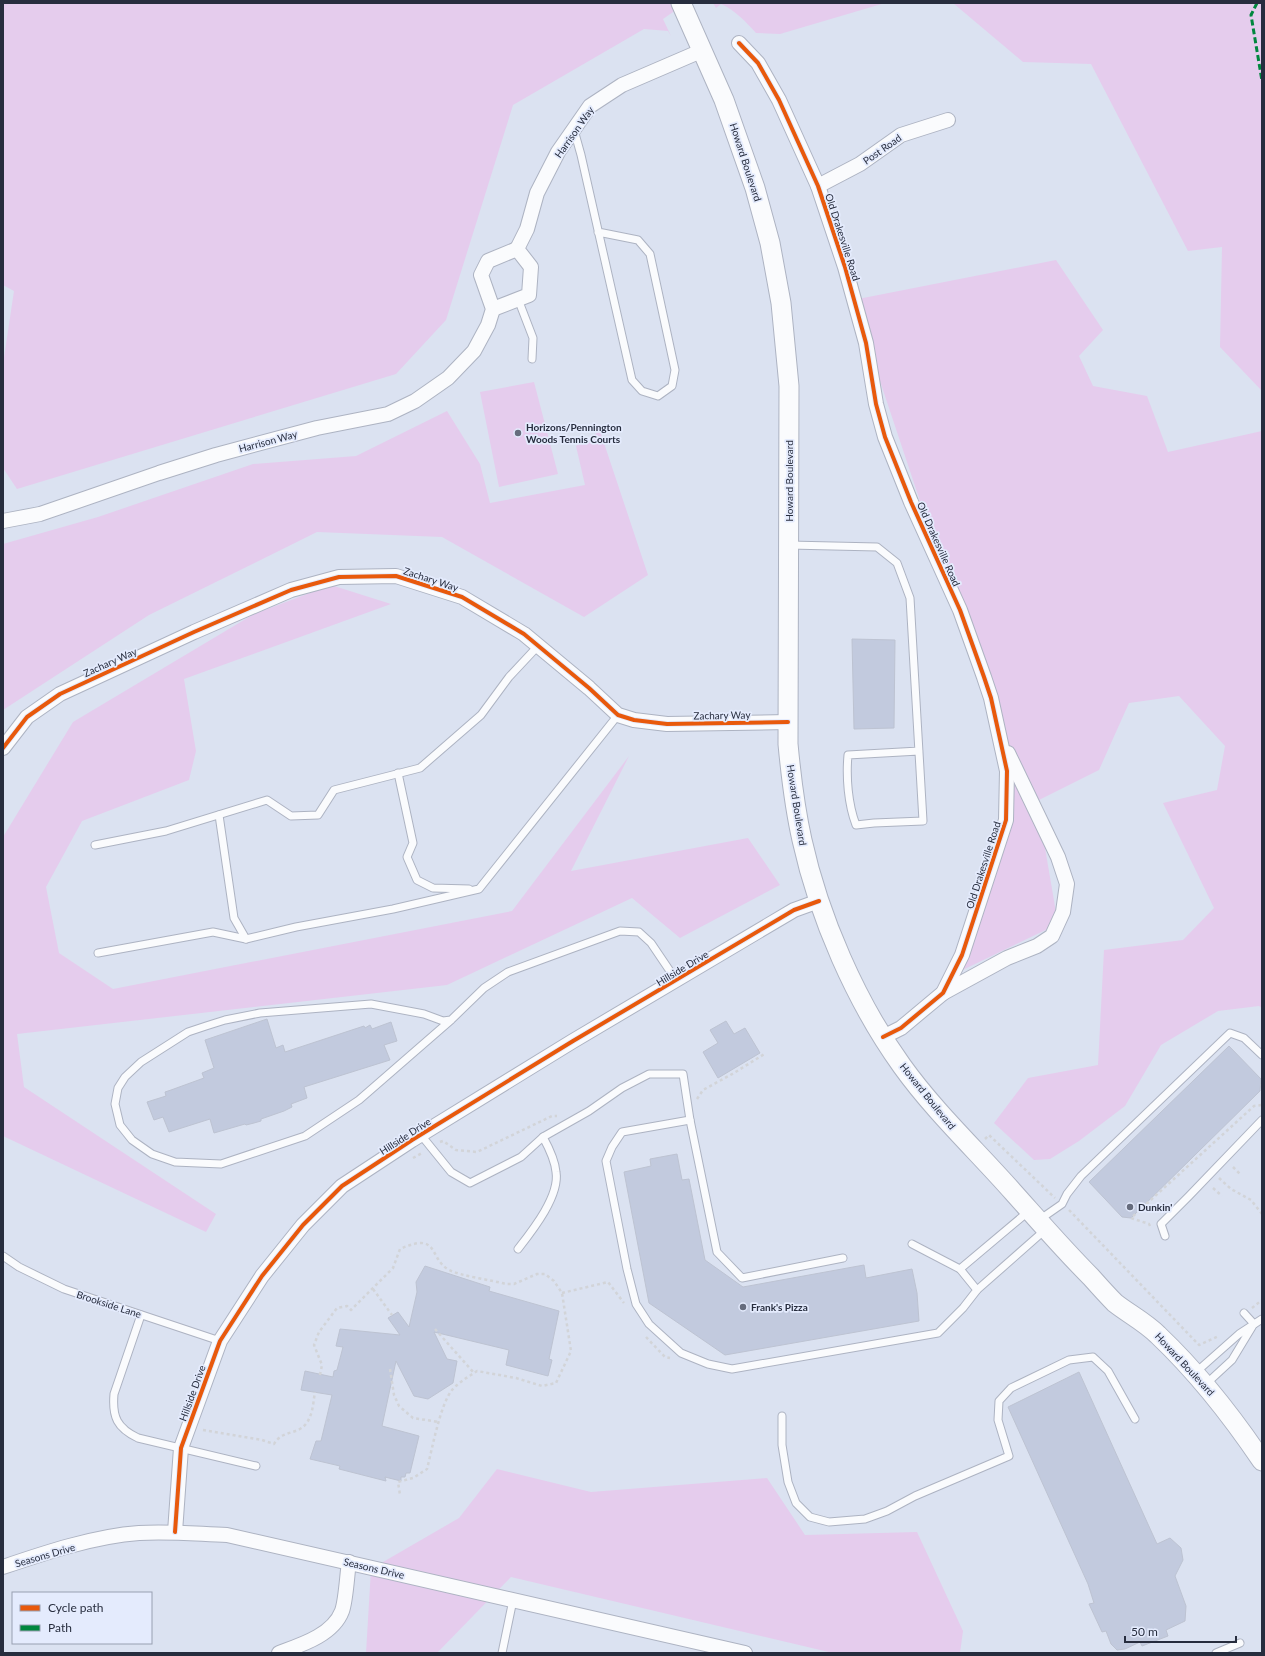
<svg xmlns="http://www.w3.org/2000/svg" width="1265" height="1656" font-family="Lato,sans-serif">
<style>
.green{fill:#e5cced}
.building{fill:#c2cade;stroke:#bdc3d2}
.lines{fill:none;stroke-linecap:round;stroke-linejoin:round}
.lane-casing{stroke:#adb3c2;stroke-width:9}
.street-casing{stroke:#adb3c2;stroke-width:16}
.secondary-casing{stroke:#adb3c2;stroke-width:21}
.path{stroke:#d2d4d8;stroke-width:2.5;stroke-dasharray:3 3;stroke-linecap:butt}
.lane{stroke:#fafbfd;stroke-width:7}
.street{stroke:#fafbfd;stroke-width:14}
.secondary{stroke:#fafbfd;stroke-width:19}
.quiet{stroke:#00873e;stroke-width:3;stroke-dasharray:6 3;stroke-linecap:butt}
.cycleway-casing{stroke:#e4ebfd;stroke-width:6}
.cycleway{stroke:#e8590c;stroke-width:4}
.poi-dot{fill:#666c7d;stroke:#e4ebfd;stroke-width:1.5}
.labels{text-anchor:middle;stroke-width:3.5;stroke-linejoin:round;paint-order:stroke}
.street-label{font-size:10px;fill:#272d3e;stroke:#e4ebfd}
.poi-label{font-size:10px;font-weight:bold;fill:#272d3e;stroke:#e4ebfd;text-anchor:start}
</style>
<rect width="100%" height="100%" fill="#dbe2f1"/>
<g class="green">
<path d="M3,3H686L663,19L671,36L668,31L644,29L513,105L446,320L396,374L17,489L3,468V364L14,291L3,285Z"/>
<path d="M713,3H885L780,34L756,33C746,22 735,10 721,4L716,8Z"/>
<path d="M953,3H1262V391L1220,347L1222,247L1188,251L1091,64L1023,62Z"/>
<path d="M1056,260L1103,330L1079,356L1093,386L1147,396L1168,452L1262,431V1008L1259,1006L1218,1011L1161,1045L1125,1106L1079,1141L1050,1159L1034,1160L994,1123L1028,1078L1098,1065L1104,950L1183,940L1214,908L1163,803L1217,790L1225,746L1179,696L1129,703L1099,770L1037,801L1058,924L944,979L1004,829V753L853,300Z"/>
<path d="M534,382L558,474L499,487L480,392Z"/>
<path d="M447,411L480,464L490,503L585,485L576,446L600,431L648,575L584,617L442,537L317,532L149,615L3,710V544L98,517L253,464L356,456Z"/>
<path d="M331,585L391,604L184,679L196,751L189,780L82,821L46,887L59,953L113,989L512,911L629,756L571,871L748,838L780,885L680,938L632,898L447,985L17,1034L24,1087L216,1214L206,1232L3,1136V837L73,722L254,614Z"/>
<path d="M497,1469L591,1492L767,1478L805,1535L917,1532L963,1631L960,1653H833L511,1577L437,1653H366L371,1569L459,1518Z"/>
</g>
<g class="building">
<path d="M852,639L895,640L894,728L854,729Z"/>
<path d="M267,1019L276,1048L283,1045L285,1052L364,1026L365,1028L370,1025L372,1029L391,1022L397,1041L384,1045L390,1060L304,1087L307,1098L291,1104L292,1107L284,1111L261,1119V1121L254,1123L246,1125L245,1124L214,1133L210,1119L169,1132L163,1117L154,1120L147,1102L166,1096L165,1092L171,1090L204,1078L202,1073L214,1068L205,1040Z"/>
<path d="M726,1021L734,1034L745,1028L760,1053L718,1078L703,1052L718,1043L710,1030Z"/>
<path d="M1229,1046L1261,1079L1260,1091L1131,1218L1122,1217L1089,1182Z"/>
<path d="M677,1154L682,1180L689,1179L705,1260L743,1287L864,1265L866,1278L912,1269L917,1293L919,1321L725,1355L649,1303L624,1172L651,1166L650,1159Z"/>
<path d="M425,1266L490,1287L489,1291L559,1311L549,1359L552,1360L548,1376L506,1365L509,1350L434,1332L447,1359L457,1361L453,1383L428,1399L414,1396L396,1361L382,1426L419,1436L410,1473H406L405,1477H401V1481L385,1477L386,1481L339,1469L340,1466L310,1459L316,1441H321L332,1395L301,1390L305,1371L333,1377L334,1371L337,1370L343,1347L336,1346L340,1329L400,1335L388,1318L398,1312L409,1327L417,1292L416,1282Z"/>
<path d="M1079,1372L1157,1544L1170,1538L1181,1548L1183,1560L1175,1576L1186,1606L1185,1621L1166,1630L1168,1636L1142,1646L1140,1642L1125,1649L1117,1650L1111,1644L1106,1631L1102,1632L1089,1604L1094,1603L1088,1584L1008,1407Z"/>
</g>
<g class="lines">
<g class="lane-casing">
<g id="lane">
<path d="M574,130L581,155L632,380L642,391L658,396L672,386L675,370L650,254L638,240L598,232"/>
<path d="M518,299L533,338L532,359"/>
<path d="M789,545L877,547L897,563L910,598L923,821L874,823L856,825C848,804 846,777 848,755L919,751"/>
<path d="M398,773L413,843L407,857L417,880L433,888L469,889"/>
<path d="M219,815L234,918L246,939"/>
<path d="M95,845L166,831L267,800L291,816L318,815L334,790L420,768L481,715L509,677L538,646"/>
<path d="M98,953L213,932L246,939L296,927L393,909L479,889L618,715"/>
<path d="M451,1020L443,1021L424,1014L371,1004L260,1013L225,1020L206,1026L188,1032L141,1062L125,1077L118,1088L115,1104L120,1125L132,1140L152,1154L175,1162L221,1164L305,1136L359,1100L451,1020L484,988L508,972L620,931L639,932L651,943L676,980"/>
<path d="M690,1120L622,1132L612,1147L606,1161L627,1269L636,1304L649,1324L681,1353L708,1364L732,1369L938,1333L963,1308L977,1290L960,1269L912,1244"/>
<path d="M421,1135L451,1172L470,1183L521,1157L543,1137L589,1111L622,1088L649,1074H683L690,1120L717,1252L742,1278L843,1258"/>
<path d="M1039,1220L1062,1204L1067,1194L1081,1176L1230,1033L1244,1038L1262,1055"/>
<path d="M1165,1236L1161,1224L1189,1196L1262,1120"/>
<path d="M518,1249C532,1231 560,1196 556,1172C555,1160 549,1148 543,1137"/>
<path d="M3,1256L19,1267L64,1289L220,1341"/>
<path d="M960,1269L1029,1211"/>
<path d="M977,1290L1045,1230"/>
<path d="M1244,1313L1254,1324"/>
<path d="M141,1315L114,1394C112,1417 117,1428 138,1438L256,1466"/>
<path d="M1195,1373L1239,1334L1262,1319"/>
<path d="M1206,1384L1232,1360L1252,1327"/>
<path d="M782,1416V1445L788,1482L796,1503L810,1517L829,1522L865,1519L887,1511L915,1496L1009,1456L998,1420L999,1401L1011,1388L1069,1360L1093,1357L1108,1371L1135,1419"/>
<path d="M502,1653L513,1600"/>
<path d="M1216,1653L1240,1643"/>
</g>
</g>
<g class="street-casing">
<g id="street">
<path d="M739,43L758,63L779,100L818,186L845,267L866,343L876,404L885,437L911,502L960,610L984,677L991,698L1007,771L1006,820L962,955L943,993L901,1028L883,1037"/>
<path d="M818,186L860,164L901,135L948,120"/>
<path d="M493,309L529,295L531,267L517,249L527,229L537,193L558,152L590,106L622,85L701,51"/>
<path d="M3,521L40,514L159,473L216,455L317,428L388,414L415,401L448,378L474,351L488,325L493,309L481,275L488,261L517,249"/>
<path d="M3,748L27,717L60,694L194,632L291,590L339,577L396,576L462,597L524,634L589,688L618,715L634,720L667,724L788,722"/>
<path d="M943,993L1007,958L1037,946L1052,936L1063,912L1067,884L1058,857L1008,753"/>
<path d="M175,1532L181,1448L220,1341L262,1276L303,1225L342,1186L412,1140L573,1041L794,910L819,901"/>
<path d="M3,1567C44,1553 95,1536 139,1533C168,1531 198,1534 227,1535L745,1653"/>
<path d="M279,1653C301,1645 333,1635 342,1611C346,1600 347,1575 349,1562"/>
</g>
</g>
<g class="secondary-casing">
<path id="secondary" d="M681,3L724,100L755,188L770,243L781,303L789,386L788,744C791,776 795,809 802,840C819,917 856,1002 902,1066C935,1112 976,1150 1013,1192C1039,1221 1064,1250 1091,1277C1099,1286 1107,1295 1115,1303C1129,1314 1145,1322 1158,1335C1198,1373 1231,1415 1262,1461"/>
</g>
<g class="path">
<path d="M1262,1084V1086"/>
<path d="M697,1099L703,1090L734,1073L766,1053"/>
<path d="M985,1139L989,1135L1055,1198"/>
<path d="M440,1142L443,1141L456,1150L477,1152L552,1116H557"/>
<path d="M413,1158L422,1153"/>
<path d="M1233,1167L1241,1175"/>
<path d="M1219,1178L1231,1189L1251,1200L1262,1214"/>
<path d="M1213,1188L1222,1196"/>
<path d="M1069,1210L1199,1345L1219,1336"/>
<path d="M1150,1226L1149,1224L1131,1218L1254,1106L1262,1105"/>
<path d="M373,1289L392,1315"/>
<path d="M562,1293L608,1282L624,1303"/>
<path d="M1252,1308L1262,1300"/>
<path d="M435,1329L474,1373"/>
<path d="M646,1337L665,1357L670,1358"/>
<path d="M390,1369L394,1395L399,1406L413,1418L439,1422"/>
<path d="M320,1375L322,1365L314,1345L319,1332L337,1308L347,1306L351,1310L393,1268L400,1249C440,1231 428,1258 449,1270C461,1276 491,1280 506,1284H514L537,1274H545L554,1281L562,1293L571,1351L556,1383L542,1386L516,1378L477,1371C468,1377 459,1382 452,1390C440,1405 432,1450 427,1469L413,1478L398,1482L400,1495"/>
<path d="M203,1430L262,1440L274,1444C282,1430 296,1435 305,1425C313,1416 313,1403 315,1392"/>
</g>
<use href="#lane" class="lane"/>
<use href="#street" class="street"/>
<use href="#secondary" class="secondary"/>
<path class="quiet" d="M1257,3L1251,15L1262,81"/>
<g class="cycleway-casing">
<g id="cycleway">
<path d="M739,43L758,63L779,100L818,186L845,267L866,343L876,404L885,437L911,502L960,610L984,677L991,698L1007,771L1006,820L962,955L943,993L901,1028L883,1037"/>
<path d="M3,748L27,717L60,694L194,632L291,590L339,577L396,576L462,597L524,634L589,688L618,715L634,720L667,724L788,722"/>
<path d="M175,1532L181,1448L220,1341L262,1276L303,1225L342,1186L412,1140L573,1041L794,910L819,901"/>
</g>
</g>
<use href="#cycleway" class="cycleway"/>
</g>
<g class="poi-dot">
<circle cx="518" cy="433" r="4"/>
<circle cx="1130" cy="1207" r="4"/>
<circle cx="743" cy="1307" r="4"/>
</g>
<g class="labels">
<g class="street-label">
<text transform="translate(574 132) rotate(-55)" y="4">Harrison Way</text>
<text transform="translate(882 149) rotate(-35)" y="4">Post Road</text>
<text transform="translate(746 162) rotate(72)" y="4">Howard Boulevard</text>
<text transform="translate(843 237) rotate(72)" y="4">Old Drakesville Road</text>
<text transform="translate(268 441) rotate(-15)" y="4">Harrison Way</text>
<text transform="translate(789 481) rotate(-90)" y="4">Howard Boulevard</text>
<text transform="translate(939 544) rotate(66)" y="4">Old Drakesville Road</text>
<text transform="translate(431 579) rotate(18)" y="4">Zachary Way</text>
<text transform="translate(110 662) rotate(-24)" y="4">Zachary Way</text>
<text transform="translate(722 715) rotate(-1)" y="4">Zachary Way</text>
<text transform="translate(797 805) rotate(81)" y="4">Howard Boulevard</text>
<text transform="translate(983 865) rotate(-72)" y="4">Old Drakesville Road</text>
<text transform="translate(682 968) rotate(-31)" y="4">Hillside Drive</text>
<text transform="translate(928 1096) rotate(51)" y="4">Howard Boulevard</text>
<text transform="translate(405 1136) rotate(-33)" y="4">Hillside Drive</text>
<text transform="translate(109 1304) rotate(18)" y="4">Brookside Lane</text>
<text transform="translate(1185 1364) rotate(47)" y="4">Howard Boulevard</text>
<text transform="translate(192 1393) rotate(-70)" y="4">Hillside Drive</text>
<text transform="translate(45 1555) rotate(-16)" y="4">Seasons Drive</text>
<text transform="translate(374 1568) rotate(13)" y="4">Seasons Drive</text>
</g>
<g class="poi-label">
<text x="526" y="431">Horizons/Pennington<tspan x="526" dy="12">Woods Tennis Courts</tspan></text>
<text x="1138" y="1211">Dunkin'</text>
<text x="751" y="1311">Frank's Pizza</text>
</g>
</g>
<rect width="1265" height="1656" fill="none" stroke="#272d3e" stroke-width="8"/>
<rect x="12" y="1592" width="140" height="52" fill="#e4ebfd" stroke="#989fb1"/>
<rect x="20" y="1605" width="20" height="6" fill="#e8590c" stroke="#989fb1"/>
<text x="48" y="1612" font-size="12" fill="#272d3e">Cycle path</text>
<rect x="20" y="1625" width="20" height="6" fill="#00873e" stroke="#989fb1"/>
<text x="48" y="1632" font-size="12" fill="#272d3e">Path</text>
<path d="M1125 1636v6h111v-6" fill="none" stroke="#272d3e" stroke-width="2"/>
<text x="1131" y="1636" font-size="12" fill="#272d3e" stroke="#e4ebfd" stroke-width="3" paint-order="stroke">50 m</text>
</svg>
